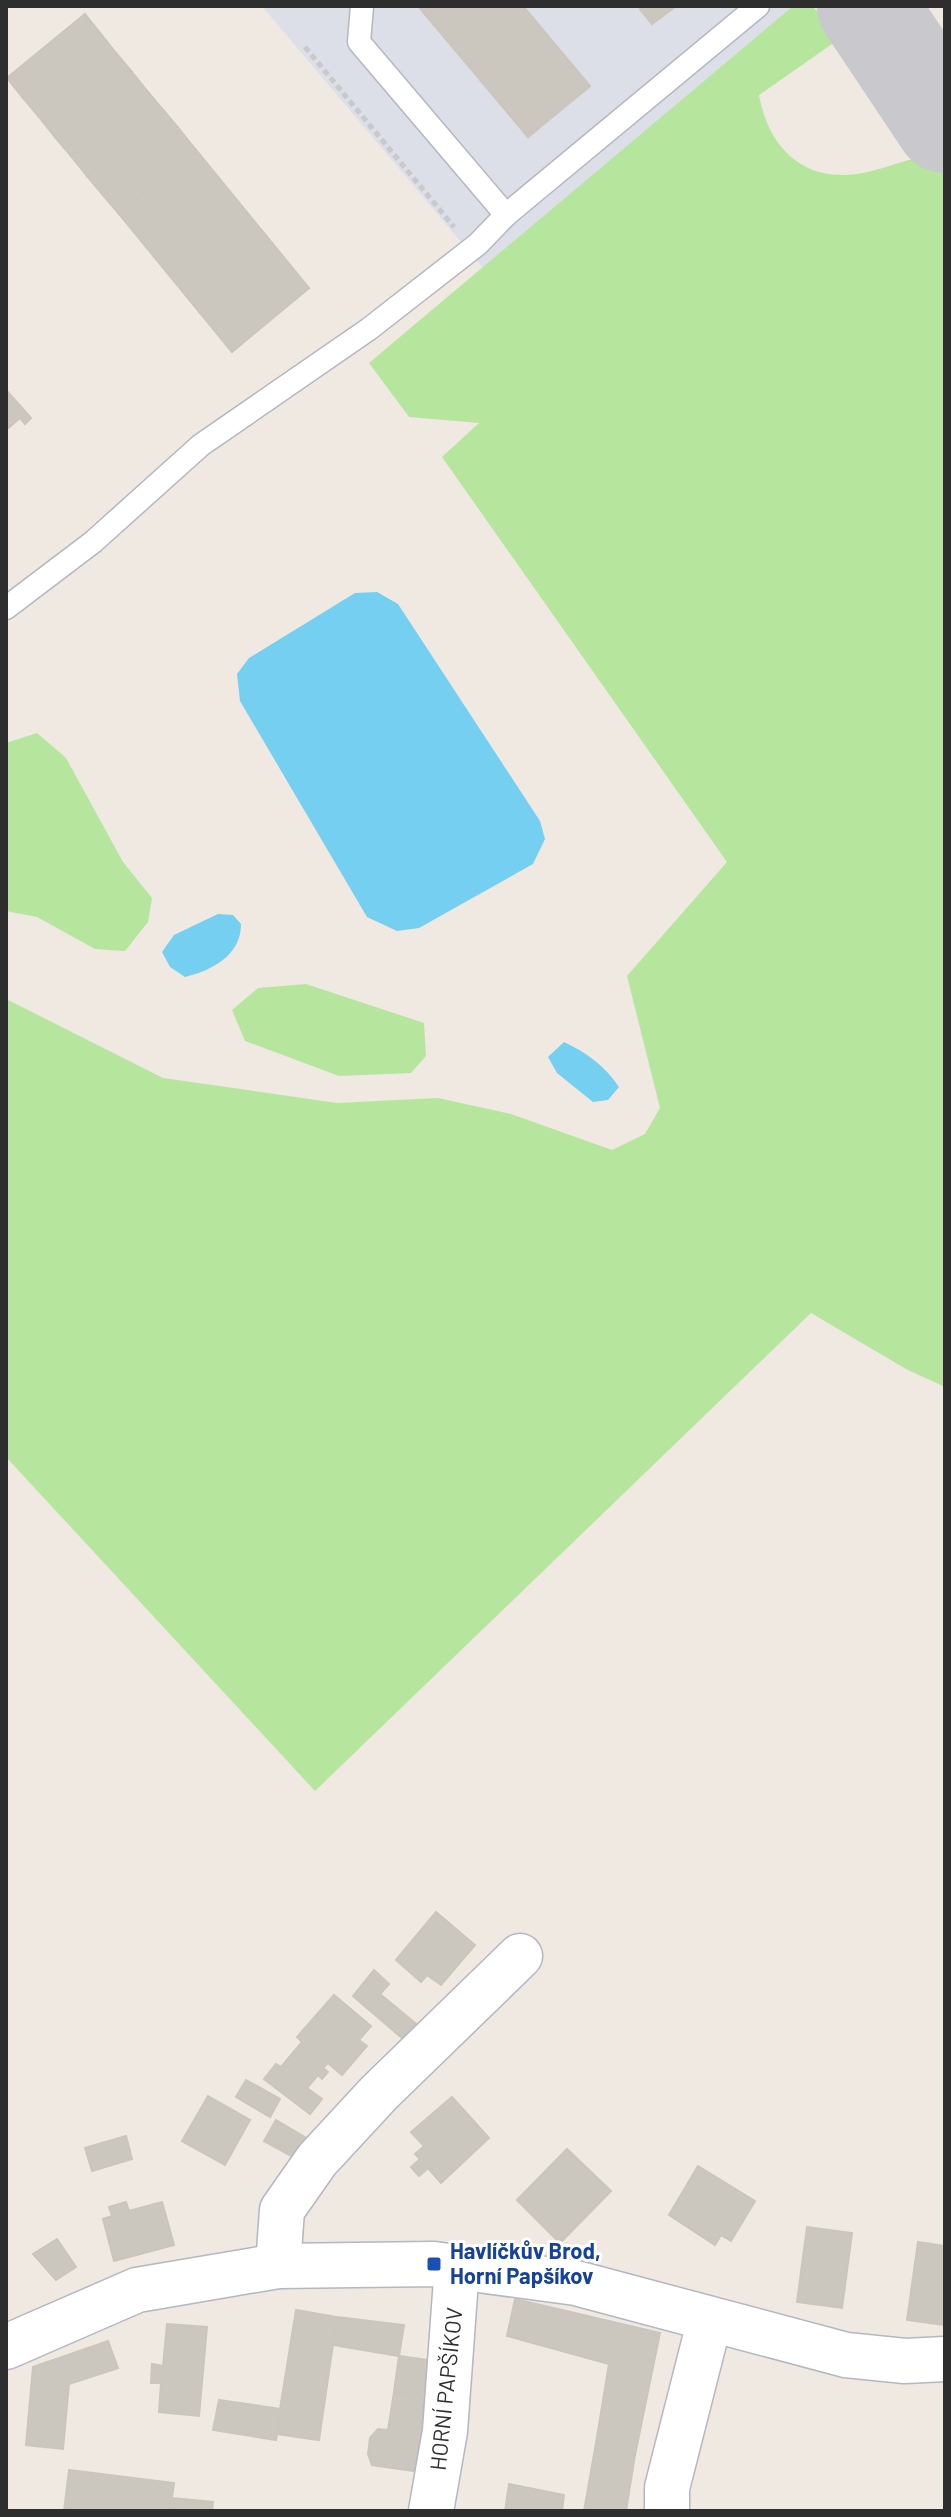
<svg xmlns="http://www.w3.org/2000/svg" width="951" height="2517" font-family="Barlow,sans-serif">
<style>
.airport{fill:#dcdee8}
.green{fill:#b6e59e}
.water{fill:#75cff0}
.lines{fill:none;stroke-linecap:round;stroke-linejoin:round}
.taxiway{stroke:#c9c8cc;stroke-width:100}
.building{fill:#cbc7bf;stroke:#cbc5ba;stroke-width:2}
.service-casing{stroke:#b4b7c1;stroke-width:25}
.minor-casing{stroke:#b4b7c1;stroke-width:47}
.tertiary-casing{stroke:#b4b7c1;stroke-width:47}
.path{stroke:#c9c9c9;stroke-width:5;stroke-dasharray:6 4;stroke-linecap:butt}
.service{stroke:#fff;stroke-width:22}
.minor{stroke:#fff;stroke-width:44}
.tertiary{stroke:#fff;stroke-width:44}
.transit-dot{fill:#1a4fb4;stroke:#fff;stroke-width:3}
.labels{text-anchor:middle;stroke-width:6;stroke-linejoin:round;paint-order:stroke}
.transit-label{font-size:22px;font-weight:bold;fill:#164399;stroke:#fff;text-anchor:start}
.street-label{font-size:22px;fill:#2e2e2e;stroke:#fff}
</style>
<rect width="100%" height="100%" fill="#efe9e1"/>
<path class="airport" d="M262,6H793L483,268Z"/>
<g class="green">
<path d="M793,6H812L842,37L759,95C768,146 802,182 857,174C883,170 908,158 935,154L945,173V1387L906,1369L811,1313L315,1791L6,1457V999L163,1078L337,1103L438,1098L511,1114L612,1150L645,1134L660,1108L627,976L727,862L442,457L479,423L409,417L369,363Z"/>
<path d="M37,733L66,758L123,862L152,898L148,922L125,951L95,949L37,917L6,911V743Z"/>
<path d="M306,984L424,1023L426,1056L411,1073L339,1076L245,1041L232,1010L258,988Z"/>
</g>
<g class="water">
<path d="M377,592L398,604L540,821L545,839L533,864L419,928L397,931L367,917L240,701L237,674L249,658L355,593Z"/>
<path d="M218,914L233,915L241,924C241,955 213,970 185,977L170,967L162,952L174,935Z"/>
<path d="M564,1042C587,1053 604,1065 619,1087L608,1100L593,1102L557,1073L548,1057Z"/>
</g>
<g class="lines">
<path class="taxiway" d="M867,6L945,123"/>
</g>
<g class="building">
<path d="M418,6H523L590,86L528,137Z"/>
<path d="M645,6H676L652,24L640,9Z"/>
<path d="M85,14L101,34L23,98L7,78Z"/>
<path d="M101,34L116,53L39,117L23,98Z"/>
<path d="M116,53L132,72L55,137L39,117Z"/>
<path d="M132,72L148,92L71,156L55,137Z"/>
<path d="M148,92L164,111L87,176L71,156Z"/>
<path d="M164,111L180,130L103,195L87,176Z"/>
<path d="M180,130L196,150L119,214L103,195Z"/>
<path d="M196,150L309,288L232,352L119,214Z"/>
<path d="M6,390L31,418L25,424L20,418L6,430Z"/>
<path d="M436,1912L475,1945L441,1985L427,1975L421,1982L396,1960Z"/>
<path d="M374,1970L389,1984L380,1994L421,2028L409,2044L353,1996Z"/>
<path d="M334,1995L371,2026L359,2040L367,2046L342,2075L328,2063L323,2068L328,2072L322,2079L318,2075L307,2088L322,2099L310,2114L264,2079L276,2064L281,2067L302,2042L297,2037Z"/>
<path d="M246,2080L280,2099L270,2117L236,2097Z"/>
<path d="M208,2096L250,2120L225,2165L182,2141Z"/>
<path d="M452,2097L489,2138L441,2183L428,2168L419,2176L411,2167L420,2159L415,2154L424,2146L411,2132Z"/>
<path d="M276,2120L308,2139L293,2157L264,2141Z"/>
<path d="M126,2136L132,2159L92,2171L85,2148Z"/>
<path d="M567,2149L611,2191L560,2243L517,2200Z"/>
<path d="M698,2166L755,2201L731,2241L721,2235L715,2245L669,2215Z"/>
<path d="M126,2202L129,2211L162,2202L174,2245L114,2261L103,2219L112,2216L109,2207Z"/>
<path d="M807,2227L852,2233L842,2308L797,2302Z"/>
<path d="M57,2239L76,2267L56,2280L33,2254Z"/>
<path d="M918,2242L945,2246V2325L907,2320Z"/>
<path d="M515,2299L660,2333L635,2455L596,2443L609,2364L507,2336Z"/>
<path d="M296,2310L337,2317L319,2440L276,2434Z"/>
<path d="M337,2317L404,2325L399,2356L333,2345Z"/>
<path d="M167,2324L207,2327L199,2416L159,2412L161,2383H151L152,2364L163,2366Z"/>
<path d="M108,2341L118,2368L69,2384L63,2449L26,2445L33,2367Z"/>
<path d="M399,2356L436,2361L432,2397L394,2392Z"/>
<path d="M394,2392L432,2397L421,2472L372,2465L368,2454L370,2438L378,2429L388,2430Z"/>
<path d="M219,2400L281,2409L276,2440L213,2430Z"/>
<path d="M596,2443L635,2455L626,2511H584Z"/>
<path d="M69,2470L174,2483L170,2511H64Z"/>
<path d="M509,2484L564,2495L562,2511H505Z"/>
<path d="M172,2498L213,2502L212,2511H170Z"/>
</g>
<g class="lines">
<g class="service-casing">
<g id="service">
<path d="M362,6L359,42L506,215"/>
<path d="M6,608L93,542L201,445L369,329L478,244L506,215L758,6"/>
</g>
</g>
<g class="minor-casing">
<g id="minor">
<path d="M278,2266L282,2210L317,2160L379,2093L520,1956"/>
<path d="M431,2511L445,2431L457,2266"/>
<path d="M667,2511V2488L710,2319"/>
</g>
</g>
<g class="tertiary-casing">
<path id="tertiary" d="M6,2347L137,2290L278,2266L434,2264L576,2283L846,2355L905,2361L945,2359"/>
</g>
<path class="path" d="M305,47L454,227"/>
<use href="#service" class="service"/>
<use href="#minor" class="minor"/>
<use href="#tertiary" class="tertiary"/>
</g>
<rect class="transit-dot" x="426" y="2256" width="16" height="16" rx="4"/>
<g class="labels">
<g class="transit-label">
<text x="450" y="2259">Havlíčkův Brod,<tspan x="450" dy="25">Horní Papšíkov</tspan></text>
</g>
<g class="street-label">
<text transform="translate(446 2389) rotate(-84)" y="8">HORNÍ PAPŠÍKOV</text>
</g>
</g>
<rect width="951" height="2517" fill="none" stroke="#2e2e2e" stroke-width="16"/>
</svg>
